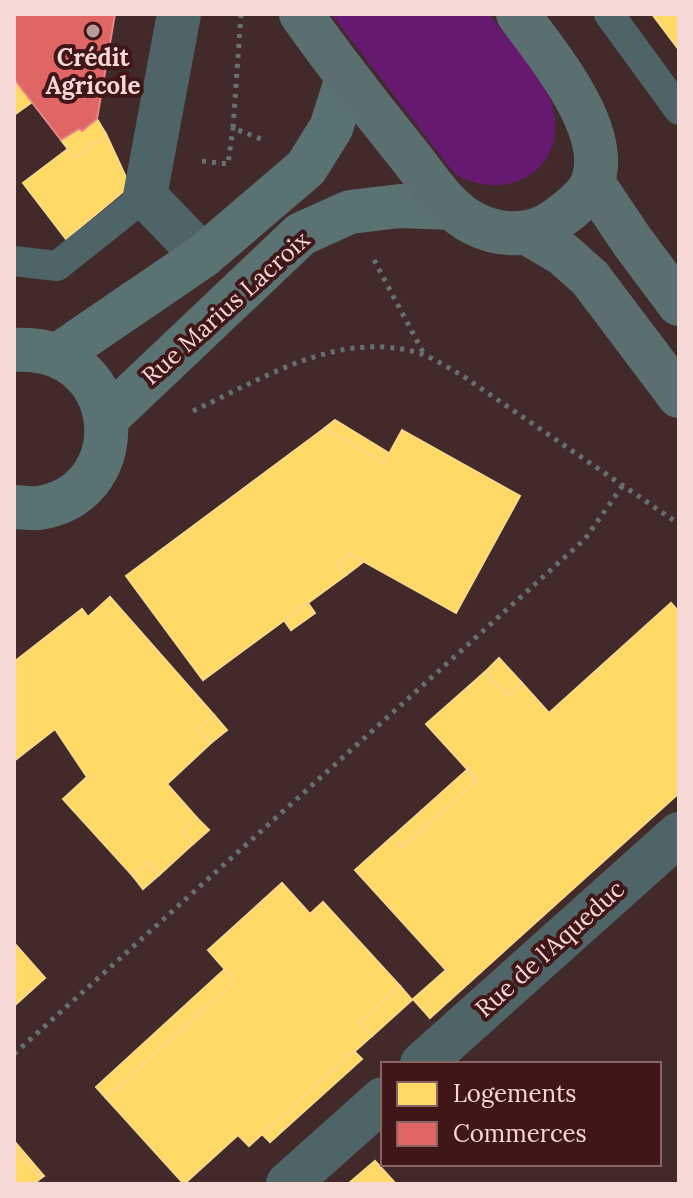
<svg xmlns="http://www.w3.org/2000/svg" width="693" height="1198" font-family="Lora,serif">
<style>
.green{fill:#651a70}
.homes{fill:#ffd966;stroke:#fcd988;stroke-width:2}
.shops{fill:#e06666;stroke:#e78888;stroke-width:2}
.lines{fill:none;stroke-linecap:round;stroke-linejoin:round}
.path{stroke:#677071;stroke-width:5;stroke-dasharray:4 6;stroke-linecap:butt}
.service{stroke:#4e6466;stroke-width:30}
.minor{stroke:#4e6466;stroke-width:44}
.secondary{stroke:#5b7273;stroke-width:44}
.primary{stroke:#5b6f71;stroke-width:44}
.poi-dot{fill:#b79b9b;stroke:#411618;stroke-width:3}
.labels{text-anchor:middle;stroke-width:8;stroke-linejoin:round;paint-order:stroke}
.poi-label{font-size:24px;font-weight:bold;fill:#f6d8d7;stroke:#411618}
.street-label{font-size:24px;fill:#f6d8d7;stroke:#411618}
</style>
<rect width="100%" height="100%" fill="#422a2b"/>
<path class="green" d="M331,14H489C510,41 541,71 552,105C571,168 506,206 454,173Z"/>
<g class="homes">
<path d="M652,14H679V50Z"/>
<path d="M14,79L32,102L14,115Z"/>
<path d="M97,119L106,134L75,158L61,140L79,129L82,131Z"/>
<path d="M106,134L130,186L66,239L23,183L68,149L75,158Z"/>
<path d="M335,420L389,453L384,463L325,428Z"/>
<path d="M325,428L384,463L402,430L520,496L456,613L350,554L337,564L346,575L203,680L126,576Z"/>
<path d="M350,554L363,562L346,575L337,564Z"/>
<path d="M110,597L214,715L198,729L211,743L167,784L197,818L182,831L193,844L159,875L147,863L133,876L63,799L87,777L55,729L14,761V662L82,609L88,617Z"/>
<path d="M308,603L315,613L291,630L284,620Z"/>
<path d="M671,603L679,612V793L430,1018L413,999L446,970L355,870L392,837L402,848L477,780L426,724L485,672L508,696L522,683L549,713Z"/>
<path d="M499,658L522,683L508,696L485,672Z"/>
<path d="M214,715L227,730L211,743L198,729Z"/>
<path d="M467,770L477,780L402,848L392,837Z"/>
<path d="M197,818L209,830L193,844L182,831Z"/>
<path d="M147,863L159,875L143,889L133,876Z"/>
<path d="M282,883L310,914L323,902L400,986L360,1022L372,1036L249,1146L238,1135L184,1184L106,1098L235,981L208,950Z"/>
<path d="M14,943L45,978L14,1006Z"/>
<path d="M225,969L235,981L106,1098L96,1087Z"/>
<path d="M400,986L412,1000L372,1036L360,1022Z"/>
<path d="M354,1051L362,1059L270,1142L262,1134Z"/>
<path d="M14,1141L44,1176L41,1178L14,1148Z"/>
<path d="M14,1148L41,1178L34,1184H14Z"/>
<path d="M375,1161L396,1184H348Z"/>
</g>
<path class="shops" d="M14,14H115L97,119L82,131L79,129L61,140L14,79Z"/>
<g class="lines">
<g class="path">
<path d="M241,14L233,128L261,139"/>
<path d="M202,161L228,164L233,128"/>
<path d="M374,260L424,354"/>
<path d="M193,411C264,378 341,328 422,354C435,359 448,368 460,374L679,524"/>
<path d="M14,1054L585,539L623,485"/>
</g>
<g class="service">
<path d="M609,14L679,110"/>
<path d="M14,261L57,266L145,196"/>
</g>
<g class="minor">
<path d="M179,14L145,196L203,256"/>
<path d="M422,1064L679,834"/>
<path d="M288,1184L383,1099"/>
</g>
<g class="secondary">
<path d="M14,350C126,343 138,492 39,508C31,509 22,507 14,507"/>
<path d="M58,355L203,256L306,168L331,128L347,78"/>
<path d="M106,419L301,234L350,212L400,206L451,208"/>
</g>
<g class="primary">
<path d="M301,14C335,62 371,108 408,154C428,179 446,210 475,224C501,237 532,237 556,220C569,210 588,197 593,181C611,129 547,54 518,14"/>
<path d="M593,183L632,241L679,304"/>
<path d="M527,233L563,254L590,278L679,396"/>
</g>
</g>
<circle class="poi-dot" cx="93" cy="31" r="8"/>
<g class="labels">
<g class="poi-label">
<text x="93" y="66">Crédit<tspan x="93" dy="28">Agricole</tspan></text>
</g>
<g class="street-label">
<text transform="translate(226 308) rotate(-42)" y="8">Rue Marius Lacroix</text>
<text transform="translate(550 949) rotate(-42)" y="8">Rue de l'Aqueduc</text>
</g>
</g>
<rect width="693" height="1198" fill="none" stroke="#f6d8d7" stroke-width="32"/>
<rect x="381" y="1062" width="280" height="104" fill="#411618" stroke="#896464" stroke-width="2"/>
<rect x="397" y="1082" width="40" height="24" fill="#ffd966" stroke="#896464" stroke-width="2"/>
<text x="453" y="1102" font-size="24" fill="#f6d8d7">Logements</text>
<rect x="397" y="1122" width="40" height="24" fill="#e06666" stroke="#896464" stroke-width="2"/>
<text x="453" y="1142" font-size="24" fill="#f6d8d7">Commerces</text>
</svg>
